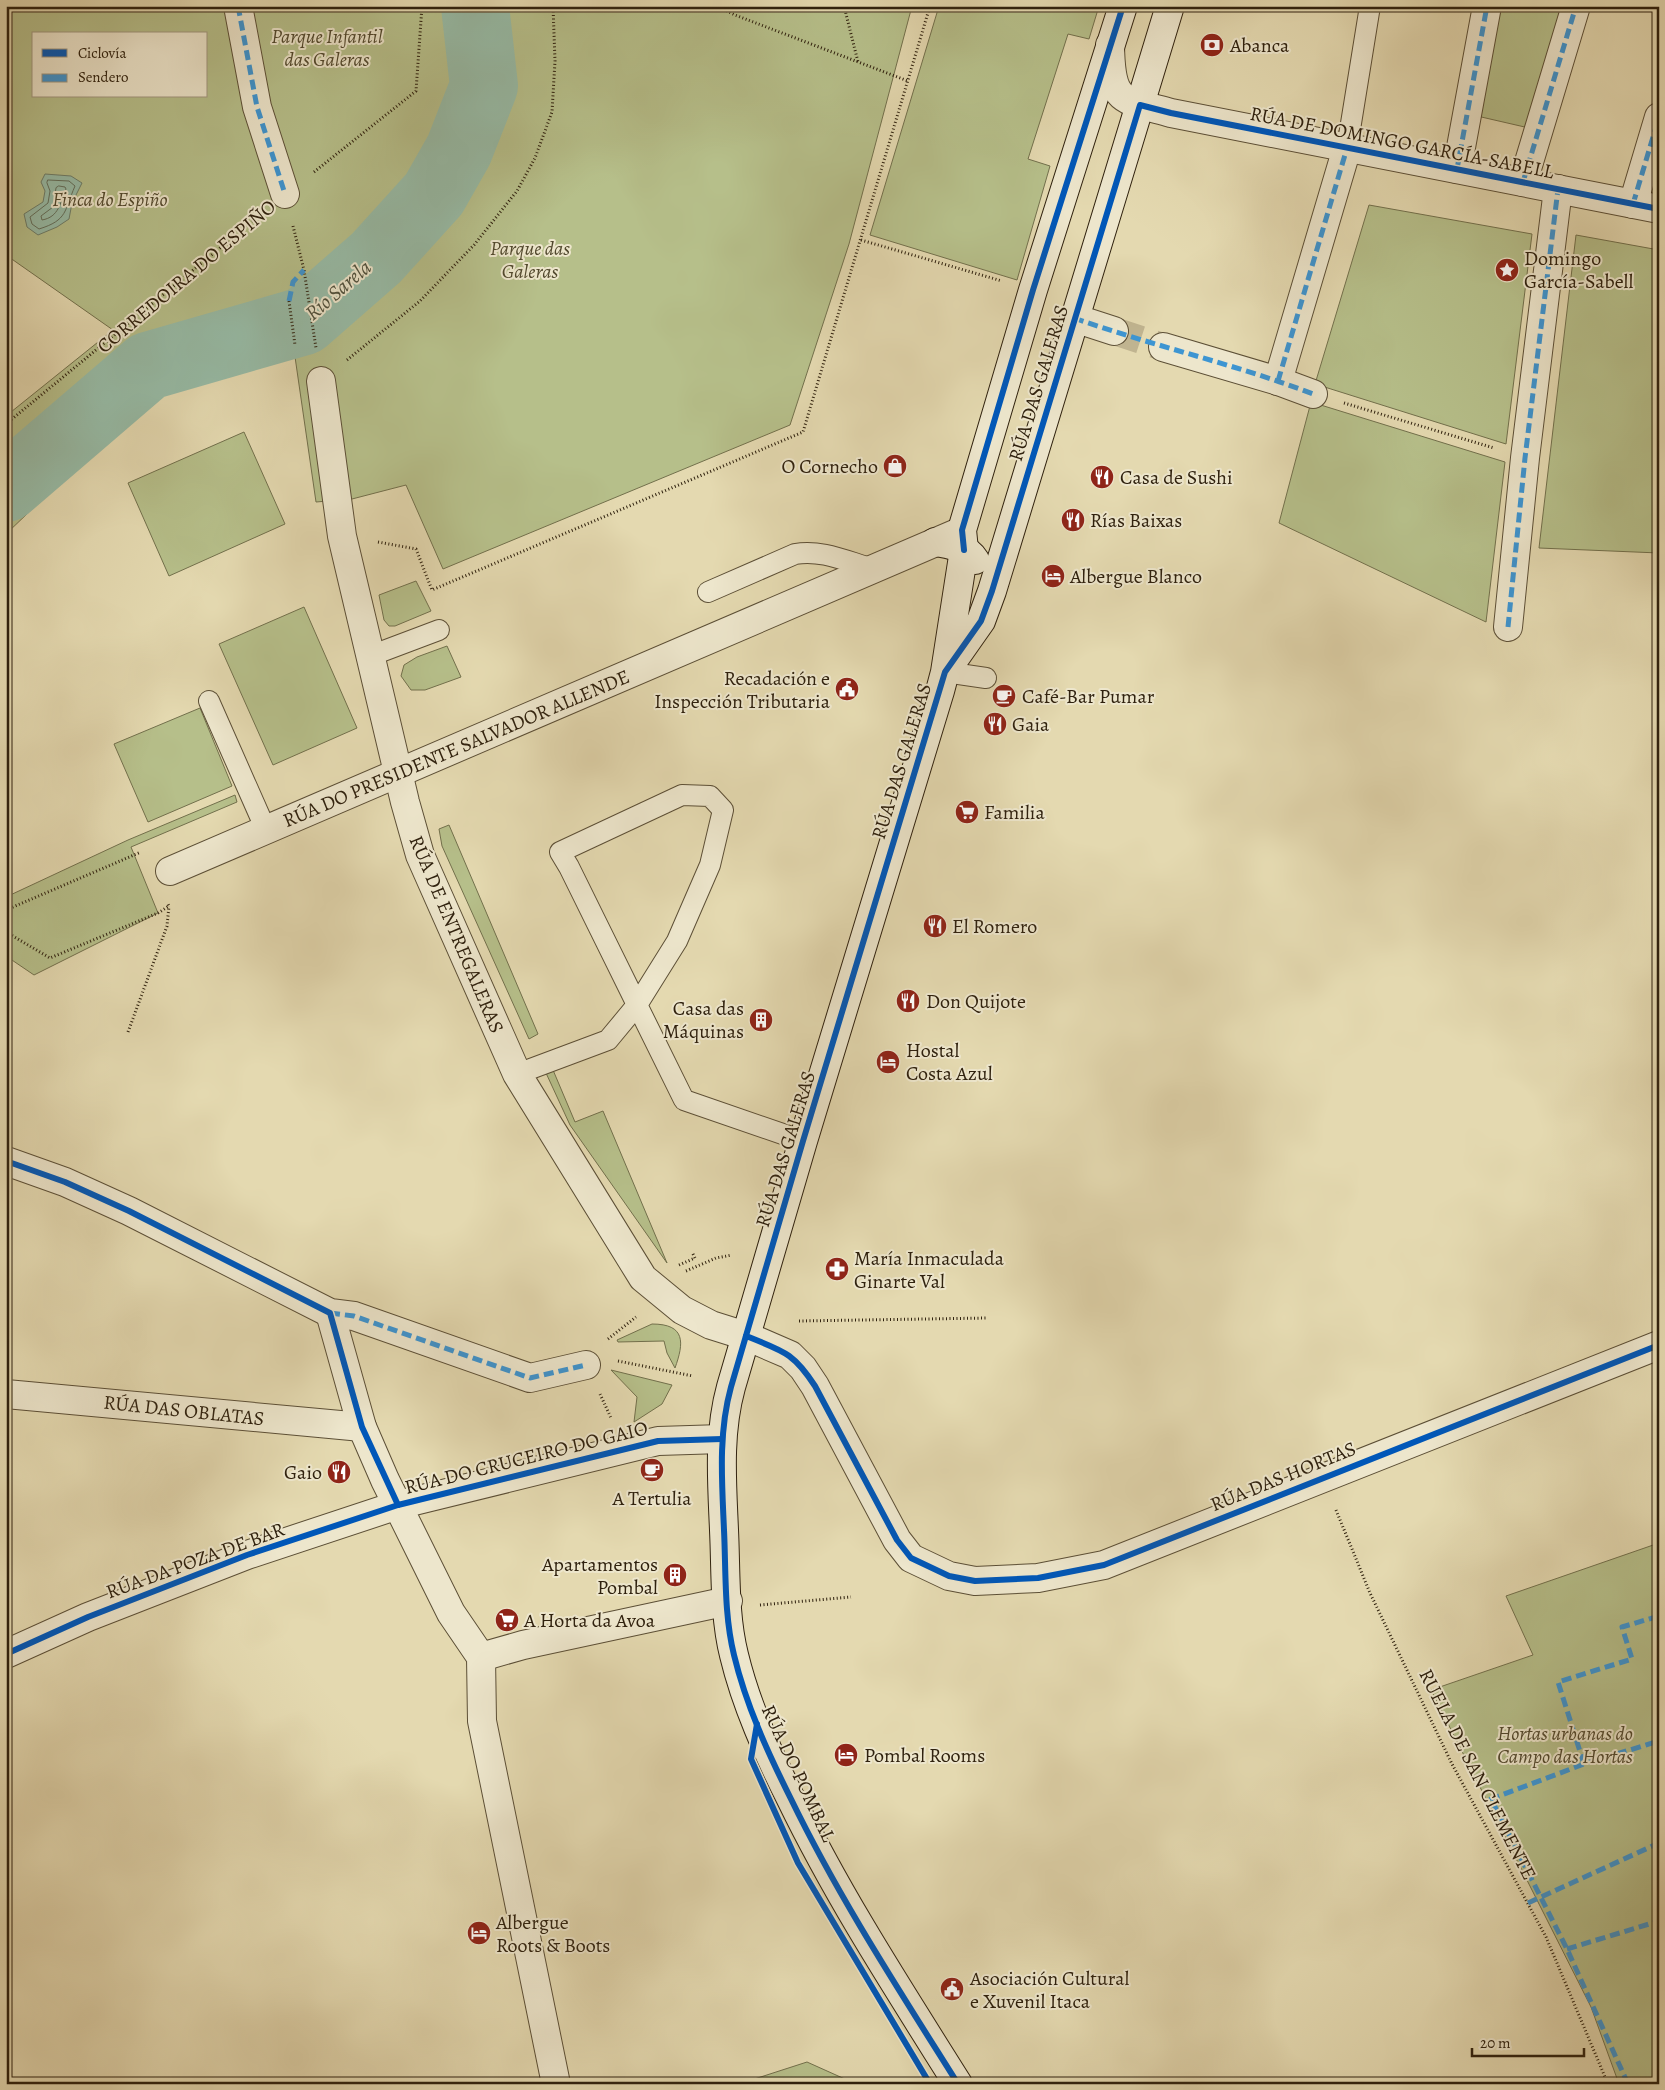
<svg xmlns="http://www.w3.org/2000/svg" width="1665" height="2090" font-family="Alegreya,serif">
<style>
.green{fill:#b6bf8a;stroke:#72704c;fill-rule:evenodd}
.water{fill:#97bba6;stroke:#6d7d69}
.lines{fill:none;stroke-linecap:round;stroke-linejoin:round}
.shore{stroke:#636e5a;stroke-width:1}
.river{stroke:#97bba6;stroke-width:68}
.street-tunnel{stroke:#c0b490;stroke-width:28;stroke-dasharray:28 14;stroke-linecap:butt}
.lane-casing{stroke:#5c4f36;stroke-width:22}
.street-casing{stroke:#5c4f36;stroke-width:30}
.secondary-casing{stroke:#2f210e;stroke-width:30}
.path{stroke:#2f210e;stroke-width:3;stroke-dasharray:1 2.5;stroke-linecap:butt}
.lane{stroke:#ede6cc;stroke-width:20}
.street{stroke:#ede6cc;stroke-width:28}
.secondary{stroke:#ede6cc;stroke-width:28}
.quiet{stroke:#3d95d2;stroke-width:5;stroke-dasharray:10 5;stroke-linecap:butt}
.cycleway-casing{stroke:#ede6cc;stroke-width:9}
.cycleway{stroke:#0057b8;stroke-width:6}
.labels{text-anchor:middle;stroke-width:4;stroke-linejoin:round;paint-order:stroke}
.park-label{font-size:20px;font-style:italic;fill:#51482d;stroke:#ede6cc}
.poi-label{font-size:20px;fill:#2f210e;stroke:#ede6cc;text-anchor:start}
.street-label{font-size:20px;fill:#2f210e;stroke:#ede6cc}
.water-label{font-size:21px;font-style:italic;fill:#4e4f3c;stroke:#ede6cc}
</style>
<rect width="100%" height="100%" fill="#e4d9b0"/>
<filter id="stains"><feTurbulence type="fractalNoise" baseFrequency=".004" numOctaves="4"/><feColorMatrix values="0 0 0 0 .2 0 0 0 0 .09 0 0 0 0 .02 0 0 0 .5 -.17"/></filter>
<radialGradient id="worn" r=".72"><stop offset=".6" stop-color="#630" stop-opacity="0"/><stop offset="1" stop-color="#630" stop-opacity=".3"/></radialGradient>
<g class="green">
<path d="M6,6H912L849,244L790,425L443,569L406,485L352,499L316,502L294,350L237,353L190,371L148,398L6,534V416L113,330L6,255ZM34,34H206V96H34Z"/>
<path d="M939,6H1099L1089,39L1068,34L1028,159L1050,166L1017,280L870,235Z"/>
<path d="M1496,6H1565L1529,128L1477,116Z"/>
<path d="M1369,205L1532,234L1506,444L1315,384Z"/>
<path d="M1576,235L1659,250V553L1539,548Z"/>
<path d="M1311,402L1505,462L1486,622L1279,523Z"/>
<path d="M244,432L285,524L169,576L128,483Z"/>
<path d="M416,581L431,611L395,626H389L384,620L379,595Z"/>
<path d="M304,607L357,728L273,765L219,644Z"/>
<path d="M447,646L461,677L425,690H411L401,676L404,665L417,657Z"/>
<path d="M200,708L232,786L148,822L114,744Z"/>
<path d="M235,795L237,802L131,847L158,913L34,975L6,956V897L128,840Z"/>
<path d="M449,825L538,1034L529,1039L442,846L439,829Z"/>
<path d="M553,1070L575,1122L603,1111L667,1263L570,1125L546,1073Z"/>
<path d="M652,1324C686,1324 684,1343 675,1368L667,1353L664,1341L618,1342L617,1340Z"/>
<path d="M611,1370L672,1385L662,1404L634,1422L637,1397Z"/>
<path d="M1659,1543V2084H1619L1591,2007L1431,1690L1533,1655L1506,1596Z"/>
<path d="M807,2062L856,2084H739Z"/>
</g>
<path class="water" d="M45,174L71,176L82,183L72,203L69,219L57,227L38,235L27,227L24,214L43,202L45,191L41,182Z"/>
<g class="lines">
<g class="shore">
<path d="M48,180L69,181L75,186C64,211 68,220 39,229L32,224L30,217L48,203L50,191L47,183Z"/>
<path d="M59,186L65,187L66,189C60,203 59,217 42,220L41,216L53,207L56,188Z"/>
</g>
<path class="river" d="M6,488L148,366L304,321L376,258L434,194L459,150L484,86L475,6"/>
<path class="street-tunnel" d="M1114,331L1163,347"/>
<g class="lane-casing">
<g id="lane">
<path d="M1347,148L1370,6"/>
<path d="M708,592L795,554C822,549 848,562 874,569"/>
<path d="M370,656L439,630"/>
<path d="M945,672L986,678"/>
<path d="M209,701L266,830"/>
<path d="M517,1074L608,1040L637,1005L677,941L710,865L723,810L710,796L682,795L560,852L569,867L684,1100L803,1141"/>
</g>
</g>
<g class="street-casing">
<g id="street">
<path d="M238,6L257,107L285,194"/>
<path d="M1110,45C1111,103 1120,99 1171,113L1659,209"/>
<path d="M1457,169L1487,6"/>
<path d="M1523,182L1576,6"/>
<path d="M1633,204L1659,117"/>
<path d="M1074,318L1114,331"/>
<path d="M1163,347L1278,381L1313,394"/>
<path d="M321,381L342,536L405,802L420,855L517,1074L643,1278L682,1310L711,1325L746,1336L790,1355L803,1368L815,1386L897,1540L911,1558L949,1576L975,1581L1038,1578L1104,1565L1659,1345"/>
<path d="M1278,381L1347,148"/>
<path d="M1508,627L1525,458L1558,189"/>
<path d="M170,871L957,533"/>
<path d="M6,1161L65,1182L129,1211L330,1313L354,1316L530,1378L586,1365"/>
<path d="M330,1313L362,1427L385,1480L451,1613L481,1657L482,1721L556,2084"/>
<path d="M6,1394L362,1427"/>
<path d="M6,1654L88,1617L247,1555L398,1505L658,1441L722,1439"/>
<path d="M481,1657L523,1645L728,1601"/>
</g>
</g>
<g class="secondary-casing">
<g id="secondary">
<path d="M935,542C949,544 967,547 975,560"/>
<path d="M948,668L981,621L992,591L1170,6"/>
<path d="M958,2084C899,1990 839,1898 791,1799C768,1753 746,1705 734,1655C724,1615 726,1571 724,1530C722,1482 718,1434 731,1387L803,1141L940,691L945,672L964,550L962,530L1033,290L1123,6"/>
</g>
</g>
<g class="path">
<path d="M717,6L735,15L908,81"/>
<path d="M844,6L858,62"/>
<path d="M314,172L416,91L422,6"/>
<path d="M293,226L304,270L316,348"/>
<path d="M861,240L1002,281"/>
<path d="M289,301L295,345"/>
<path d="M347,360L420,301L474,245L517,191L535,158L552,112L555,61L553,6"/>
<path d="M1344,403L1494,448"/>
<path d="M6,424L260,215"/>
<path d="M378,542L416,549L432,590L803,432L930,6"/>
<path d="M6,910L141,852"/>
<path d="M6,932L50,958L158,913L169,906L168,904"/>
<path d="M128,1032L167,926L169,906"/>
<path d="M679,1265L695,1258L692,1252"/>
<path d="M686,1271L716,1258L732,1255"/>
<path d="M799,1321L988,1318"/>
<path d="M608,1339L636,1317"/>
<path d="M618,1361L693,1376"/>
<path d="M600,1394L611,1418"/>
<path d="M1336,1510L1370,1593L1452,1764L1546,1937L1608,2084"/>
<path d="M760,1605L851,1597"/>
</g>
<use href="#lane" class="lane"/>
<use href="#street" class="street"/>
<use href="#secondary" class="secondary"/>
<g class="quiet">
<path d="M238,6L257,107L285,194"/>
<path d="M1457,169L1487,6"/>
<path d="M1523,182L1576,6"/>
<path d="M1633,204L1659,117"/>
<path d="M289,301L293,282L304,270"/>
<path d="M1074,318C1153,346 1235,364 1313,394"/>
<path d="M1278,381L1347,148"/>
<path d="M1508,627L1525,458L1558,189"/>
<path d="M330,1313L354,1316L530,1378L586,1365"/>
<path d="M1584,1764L1558,1682L1632,1659L1622,1627L1659,1616"/>
<path d="M1528,1903L1659,1843"/>
<path d="M1567,1949L1659,1921"/>
<path d="M1628,2084L1567,1949L1491,1799L1584,1764L1659,1741"/>
</g>
<g class="cycleway-casing">
<g id="cycleway">
<path d="M964,550L962,530L1033,290L1123,6"/>
<path d="M6,1161L65,1182L129,1211L330,1313L362,1427L398,1505"/>
<path d="M746,1336C783,1351 793,1352 815,1386L897,1540L911,1558L949,1576L975,1581L1038,1578L1104,1565L1659,1345"/>
<path d="M6,1654L88,1617L247,1555L398,1505L658,1441L722,1439"/>
<path d="M757,1724L751,1759L798,1863L930,2084"/>
<path d="M958,2084C899,1990 839,1898 791,1799C768,1753 746,1705 734,1655C724,1615 726,1571 724,1530C722,1482 718,1434 731,1387L803,1141L945,672L981,621L992,591L1140,105L1171,113L1659,209"/>
</g>
</g>
<use href="#cycleway" class="cycleway"/>
</g>
<defs>
<g id="bank-disc" transform="scale(1.25)"><circle r="9.5" fill="#8f2418" stroke="#ede6cc"/><path d="M-6-4H6V4H-6ZM0-2.3a2.3 2.3 0 1 0 0 4.6a2.3 2.3 0 1 0 0-4.6Z" fill="#fff"/></g>
<g id="sight-disc" transform="scale(1.25)"><circle r="9.5" fill="#8f2418" stroke="#ede6cc"/><path d="M0-6L1.8-2.2L6-1.7L2.9 1.2L3.7 5.4L0 3.3L-3.7 5.4L-2.9 1.2L-6-1.7L-1.8-2.2Z" fill="#fff"/></g>
<g id="shop-disc" transform="scale(1.25)"><circle r="9.5" fill="#8f2418" stroke="#ede6cc"/><path d="M-5-2.5h2.3a2.7 3.5 0 0 1 5.4 0H5L5.5 6h-11ZM-1.5-2.5h3a1.5 2.3 0 0 0-3 0Z" fill="#fff"/></g>
<g id="restaurant-disc" transform="scale(1.25)"><circle r="9.5" fill="#8f2418" stroke="#ede6cc"/><path d="M-5-6h1v4h1v-4h1v4h1v-4h1v5L-1.5 .5V6h-2V.5L-5-1ZM5-6V6H3V1.5H1.5Q1.5-4 5-6Z" fill="#fff"/></g>
<g id="hotel-disc" transform="scale(1.25)"><circle r="9.5" fill="#8f2418" stroke="#ede6cc"/><path d="M-6-4.5h1.5V1H6V5H4.5V3h-9V5H-6ZM-4 0a1.8 1.8 0 1 1 3.6 0ZM.5 0V-2.5h3Q6-2.5 6 0Z" fill="#fff"/></g>
<g id="civic-disc" transform="scale(1.25)"><circle r="9.5" fill="#8f2418" stroke="#ede6cc"/><path d="M-.6-6.5H3V-4.5H.6V-3L4-1V1h2V6H-6V1h2V-1L-.6-3ZM-1.2 2.5V6h2.4V2.5Z" fill="#fff"/></g>
<g id="cafe-disc" transform="scale(1.25)"><circle r="9.5" fill="#8f2418" stroke="#ede6cc"/><path d="M-5.5-4.5H6V0H3Q3 3.5 0 3.5H-2.5Q-5.5 3.5-5.5 0ZM3-3.2v2h1.7v-2ZM-6 4.5H4V6H-6Z" fill="#fff"/></g>
<g id="supermarket-disc" transform="scale(1.25)"><circle r="9.5" fill="#8f2418" stroke="#ede6cc"/><path d="M-6-5.5h2.5l.6 2H6L4.5 2H-2.5L-4.4-4H-6ZM-1.5 3.2a1.3 1.3 0 1 0 .1 0ZM3 3.2a1.3 1.3 0 1 0 .1 0Z" fill="#fff"/></g>
<g id="building-disc" transform="scale(1.25)"><circle r="9.5" fill="#8f2418" stroke="#ede6cc"/><path d="M-4-6H4V6H1V3H-1V6H-4ZM-2.5-4.3h1.7v1.8h-1.7ZM.8-4.3h1.7v1.8H.8ZM-2.5-1h1.7V.8h-1.7ZM.8-1h1.7V.8H.8Z" fill="#fff"/></g>
<g id="pharmacy-disc" transform="scale(1.25)"><circle r="9.5" fill="#8f2418" stroke="#ede6cc"/><path d="M-2-6h4v4h4v4h-4v4h-4v-4h-4v-4h4Z" fill="#fff"/></g>
</defs>
<g fill-rule="evenodd">
<use href="#bank-disc" x="1212" y="45"/>
<use href="#sight-disc" x="1507" y="270"/>
<use href="#shop-disc" x="895" y="466"/>
<use href="#restaurant-disc" x="1102" y="477"/>
<use href="#restaurant-disc" x="1073" y="520"/>
<use href="#hotel-disc" x="1053" y="576"/>
<use href="#civic-disc" x="847" y="689"/>
<use href="#cafe-disc" x="1004" y="696"/>
<use href="#restaurant-disc" x="995" y="724"/>
<use href="#supermarket-disc" x="967" y="812"/>
<use href="#restaurant-disc" x="935" y="926"/>
<use href="#restaurant-disc" x="908" y="1001"/>
<use href="#building-disc" x="761" y="1020"/>
<use href="#hotel-disc" x="888" y="1062"/>
<use href="#pharmacy-disc" x="837" y="1269"/>
<use href="#cafe-disc" x="652" y="1470"/>
<use href="#restaurant-disc" x="339" y="1472"/>
<use href="#building-disc" x="675" y="1575"/>
<use href="#supermarket-disc" x="507" y="1620"/>
<use href="#hotel-disc" x="846" y="1755"/>
<use href="#hotel-disc" x="479" y="1933"/>
<use href="#civic-disc" x="952" y="1989"/>
</g>
<g class="labels">
<g class="park-label">
<text x="327" y="43">Parque Infantil<tspan x="327" dy="23">das Galeras</tspan></text>
<text x="110" y="206">Finca do Espiño</text>
<text x="530" y="255">Parque das<tspan x="530" dy="23">Galeras</tspan></text>
<text x="1565" y="1740">Hortas urbanas do<tspan x="1565" dy="23">Campo das Hortas</tspan></text>
</g>
<g class="poi-label">
<text x="1230" y="52">Abanca</text>
<text x="1524" y="265">Domingo<tspan x="1524" dy="23">García-Sabell</tspan></text>
<text x="878" y="473" text-anchor="end">O Cornecho</text>
<text x="1120" y="484">Casa de Sushi</text>
<text x="1090" y="527">Rías Baixas</text>
<text x="1070" y="583">Albergue Blanco</text>
<text x="830" y="685" text-anchor="end">Recadación e<tspan x="830" dy="23">Inspección Tributaria</tspan></text>
<text x="1022" y="703">Café-Bar Pumar</text>
<text x="1012" y="731">Gaia</text>
<text x="984" y="819">Familia</text>
<text x="952" y="933">El Romero</text>
<text x="926" y="1008">Don Quijote</text>
<text x="744" y="1015" text-anchor="end">Casa das<tspan x="744" dy="23">Máquinas</tspan></text>
<text x="906" y="1057">Hostal<tspan x="906" dy="23">Costa Azul</tspan></text>
<text x="854" y="1265">María Inmaculada<tspan x="854" dy="23">Ginarte Val</tspan></text>
<text x="322" y="1479" text-anchor="end">Gaio</text>
<text x="652" y="1505" text-anchor="middle">A Tertulia</text>
<text x="658" y="1571" text-anchor="end">Apartamentos<tspan x="658" dy="23">Pombal</tspan></text>
<text x="524" y="1627">A Horta da Avoa</text>
<text x="864" y="1762">Pombal Rooms</text>
<text x="496" y="1929">Albergue<tspan x="496" dy="23">Roots &amp; Boots</tspan></text>
<text x="970" y="1985">Asociación Cultural<tspan x="970" dy="23">e Xuvenil Itaca</tspan></text>
</g>
<g class="street-label">
<text transform="translate(1402 142) rotate(11)" y="7">RÚA DE DOMINGO GARCÍA-SABELL</text>
<text transform="translate(186 276) rotate(-40)" y="7">CORREDOIRA DO ESPIÑO</text>
<text transform="translate(1038 383) rotate(-73)" y="7">RÚA DAS GALERAS</text>
<text transform="translate(456 748) rotate(-23)" y="7">RÚA DO PRESIDENTE SALVADOR ALLENDE</text>
<text transform="translate(901 761) rotate(-73)" y="7">RÚA DAS GALERAS</text>
<text transform="translate(457 934) rotate(67)" y="7">RÚA DE ENTREGALERAS</text>
<text transform="translate(785 1149) rotate(-73)" y="7">RÚA DAS GALERAS</text>
<text transform="translate(184 1410) rotate(6)" y="7">RÚA DAS OBLATAS</text>
<text transform="translate(526 1457) rotate(-14)" y="7">RÚA DO CRUCEIRO DO GAIO</text>
<text transform="translate(1283 1476) rotate(-22)" y="7">RÚA DAS HORTAS</text>
<text transform="translate(195 1560) rotate(-20)" y="7">RÚA DA POZA DE BAR</text>
<text transform="translate(799 1773) rotate(65)" y="7">RÚA DO POMBAL</text>
<text transform="translate(1478 1774) rotate(63)" y="7">RUELA DE SAN CLEMENTE</text>
</g>
<g class="water-label">
<text transform="translate(338 290) rotate(-41)" y="7">Río Sarela</text>
</g>
</g>
<rect width="1665" height="2090" fill="none" stroke="#e4d9b0" stroke-width="25"/>
<rect x="8" y="8" width="1650" height="2075" fill="none" stroke="#2f210e" stroke-width="2.5"/>
<rect x="12" y="12" width="1640" height="2065" fill="none" stroke="#2f210e"/>
<rect x="32" y="32" width="175" height="65" fill="#ede6cc" stroke="#a19780"/>
<rect x="42" y="49" width="25" height="8" fill="#0057b8" stroke="#a19780"/>
<text x="78" y="58" font-size="15" fill="#2f210e">Ciclovía</text>
<rect x="42" y="74" width="25" height="8" fill="#3d95d2" stroke="#a19780"/>
<text x="78" y="82" font-size="15" fill="#2f210e">Sendero</text>
<path d="M1472 2048v8h112v-8" fill="none" stroke="#2f210e" stroke-width="2.5"/>
<text x="1480" y="2048" font-size="15" fill="#2f210e" stroke="#ede6cc" stroke-width="4" paint-order="stroke">20 m</text>
<rect width="100%" height="100%" filter="url(#stains)"/>
<rect width="100%" height="100%" fill="url(#worn)"/>
</svg>
